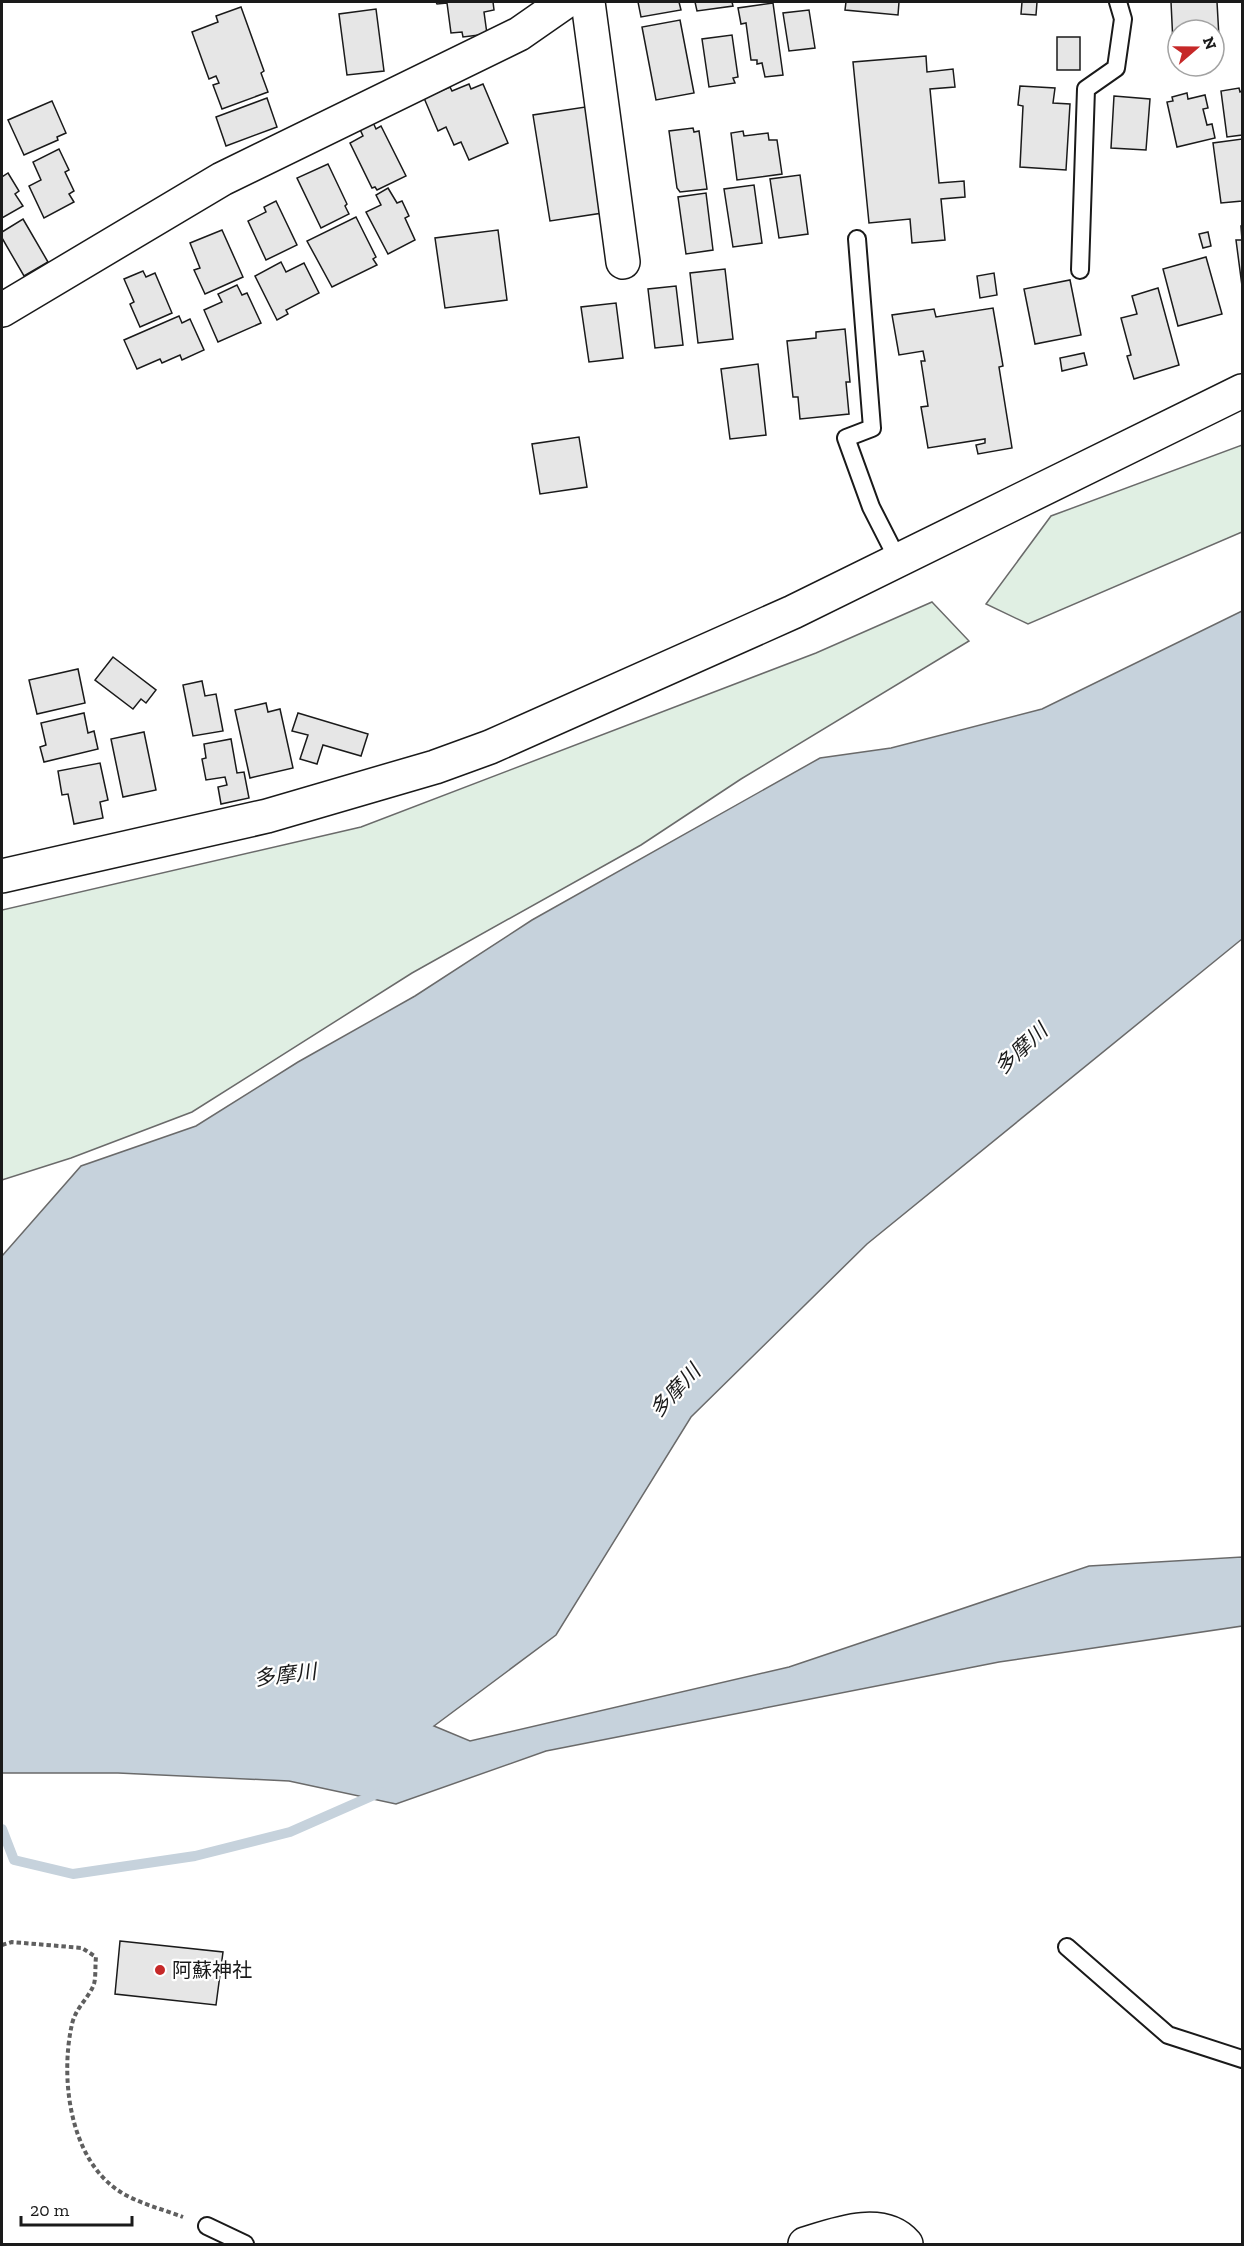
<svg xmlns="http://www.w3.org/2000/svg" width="1244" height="2246" font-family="'Zilla Slab','Noto Sans JP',serif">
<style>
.green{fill:#e0efe3;stroke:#6a6a6a;stroke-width:1.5}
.water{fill:#c6d2dc;stroke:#6a6a6a;stroke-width:1.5}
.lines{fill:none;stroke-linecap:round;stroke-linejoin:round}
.stream{stroke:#c6d2dc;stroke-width:10}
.building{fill:#e6e6e6;stroke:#1a1a1a;stroke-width:1.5}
.service-casing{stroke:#1a1a1a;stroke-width:20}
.minor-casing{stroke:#1a1a1a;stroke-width:36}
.path{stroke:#5f5f5f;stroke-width:4;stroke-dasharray:4.5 3;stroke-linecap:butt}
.service{stroke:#fff;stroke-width:16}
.minor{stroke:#fff;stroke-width:33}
.poi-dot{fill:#c62828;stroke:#fff;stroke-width:2}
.labels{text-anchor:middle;stroke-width:4.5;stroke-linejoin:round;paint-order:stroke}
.poi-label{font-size:20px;fill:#1a1a1a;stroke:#fff;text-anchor:start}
.water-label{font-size:21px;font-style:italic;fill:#1a1a1a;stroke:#fff}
</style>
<rect width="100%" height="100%" fill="#fff"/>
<g class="green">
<path d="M1242,445V532L1028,624L986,604L1051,516Z"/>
<path d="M932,602L969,641L741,779L641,845L412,973L192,1112L71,1158L2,1180V910L361,827L816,653Z"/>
</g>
<path class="water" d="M1242,611V939L867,1244L691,1417L556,1635L434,1726L470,1741L789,1667L1089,1566L1242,1557V1626L999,1662L546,1751L396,1804L289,1781L118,1773H2V1256L81,1166L196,1126L298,1062L415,996L532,920L820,758L891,748L1042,709Z"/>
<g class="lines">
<path class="stream" d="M2,1829L14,1860L73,1874L195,1856L290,1832L381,1792"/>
</g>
<g class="building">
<path d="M436,2H493L494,10L484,12L487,34L463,37L462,32L451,33L447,3L437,4Z"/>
<path d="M638,2H679L681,10L641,17Z"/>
<path d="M695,2H732L733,6L697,11Z"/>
<path d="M846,2H899L898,15L845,10Z"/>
<path d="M1022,2H1037L1036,15L1021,14Z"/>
<path d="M1171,2H1217L1220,55H1214V30H1178V42L1173,43Z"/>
<path d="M773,3L783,75L765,77L762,63L757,64V60H751L746,23L741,24L738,8Z"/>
<path d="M241,7L264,71L261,73L268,92L222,109L213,85L219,83L216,76L209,79L192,32L218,22L216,16Z"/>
<path d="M376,9L384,71L347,75L339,14Z"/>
<path d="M809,10L815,48L789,51L783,13Z"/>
<path d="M680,20L694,93L656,100L642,27Z"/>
<path d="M732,35L738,77L733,78L735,83L709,87L702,39Z"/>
<rect x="1057" y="37" width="23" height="33"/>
<path d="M926,56L927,72L953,69L955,87L930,89L939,183L964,181L965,197L941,199L945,240L912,243L910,219L869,223L853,62Z"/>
<path d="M469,84L471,89L483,84L508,143L469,160L461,142L454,145L446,127L438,131L424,98L450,87L452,91Z"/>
<path d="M1020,86L1055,88L1053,103L1070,104L1066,170L1020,167L1023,106L1018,105Z"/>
<path d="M1239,88L1240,92L1242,91V135L1227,137L1221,91Z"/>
<path d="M1187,93L1188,99L1205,95L1208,108L1203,109L1207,125L1212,124L1215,138L1177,147L1167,102L1173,101L1172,97Z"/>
<path d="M1114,96L1150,99L1146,150L1111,148Z"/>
<path d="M267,98L277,127L226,146L216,117Z"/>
<path d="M52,101L66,133L57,137L58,140L24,155L8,120Z"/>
<path d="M592,106L609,212L550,221L533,115Z"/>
<path d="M371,118L376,129L381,126L406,176L377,190L375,187L372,188L350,143L363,136L358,125Z"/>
<path d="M693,128L694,132L699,131L707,189L680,192L677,188L669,131Z"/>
<path d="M743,131L744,136L768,133L769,140H777L782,174L737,180L731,133Z"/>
<path d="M1242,139V201L1221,203L1213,143Z"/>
<path d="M59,149L69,170L65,172L74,191L69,194L74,202L44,218L29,186L41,180L33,162Z"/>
<path d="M328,164L347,204L345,206L349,214L321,228L297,178Z"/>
<path d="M8,173L19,191L15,194L23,206L2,218V177Z"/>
<path d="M800,175L808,234L779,238L770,179Z"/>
<path d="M754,185L762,243L733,247L724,189Z"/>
<path d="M388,188L397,203L402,201L409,216L405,218L415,240L388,254L366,212L381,205L376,195Z"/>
<path d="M706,193L713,250L686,254L678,197Z"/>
<path d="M276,201L297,245L266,260L248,221L266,212L264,207Z"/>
<path d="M356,217L376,257L373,259L377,265L332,287L307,241Z"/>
<path d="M23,219L48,262L24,276L2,238V232Z"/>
<path d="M1241,226H1242V286L1236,240H1242Z"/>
<path d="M222,230L243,277L205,294L194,270L200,268L190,243Z"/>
<path d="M498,230L507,300L445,308L435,238Z"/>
<path d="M1208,232L1211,246L1203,248L1199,234Z"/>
<path d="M1206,257L1222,314L1178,326L1163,269Z"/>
<path d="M281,262L286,272L304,263L319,293L286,310L288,314L277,320L255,276Z"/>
<path d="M725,269L733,339L698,343L690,273Z"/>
<path d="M143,271L146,277L155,273L172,313L140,327L130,304L134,302L124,279Z"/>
<path d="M994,273L997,295L980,298L977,276Z"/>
<path d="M1070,280L1081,335L1035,344L1024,289Z"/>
<path d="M237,285L242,295L247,293L261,323L218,342L204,310L222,302L218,294Z"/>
<path d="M676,286L683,345L655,348L648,289Z"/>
<path d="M1158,288L1179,365L1134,379L1127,356L1131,355L1121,318L1137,314L1132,296Z"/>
<path d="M616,303L623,358L589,362L581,307Z"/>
<path d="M993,308L1003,366L999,367L1012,448L978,454L976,445L985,443V439L928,448L921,407L928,406L921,361H925L923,351L899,355L892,315L934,309L936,317Z"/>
<path d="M179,316L182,323L190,319L204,350L182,360L180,355L162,363L160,359L137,369L124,340Z"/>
<path d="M845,329L850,382H846L849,414L800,419L798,397H793L787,341L816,338V332Z"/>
<path d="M1084,353L1087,365L1062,371L1060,358Z"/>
<path d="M758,364L766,435L730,439L721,369Z"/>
<path d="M579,437L587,487L540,494L532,444Z"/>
<path d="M113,657L156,690L146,703L141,699L133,709L95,680Z"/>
<path d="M78,669L85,703L37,714L29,680Z"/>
<path d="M202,681L205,696L216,694L223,731L193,736L183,685Z"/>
<path d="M266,703L268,712L280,709L293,768L250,778L235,710Z"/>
<path d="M84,713L88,733L94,731L98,749L44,762L40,747L46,745L41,723Z"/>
<path d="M298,713L368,734L361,756L323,745L317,764L300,759L308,735L292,731Z"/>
<path d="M144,732L156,790L123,797L111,739Z"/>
<path d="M231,739L237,773L244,772L249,798L221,804L218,787L227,785L225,777L206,780L202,759L206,758L204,744Z"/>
<path d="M100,763L108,800L100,802L103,818L74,824L68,794L62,795L58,771Z"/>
<path d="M120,1941L223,1952L216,2005L115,1994Z"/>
</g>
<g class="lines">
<g class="service-casing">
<g id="service">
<path d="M857,239L872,428L846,438L871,507L898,560"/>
<path d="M1080,270L1086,89L1116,68L1123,19L1118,2"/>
<path d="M1067,1947L1168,2035L1242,2059"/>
<path d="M207,2226L245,2244"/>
</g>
</g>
<g class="minor-casing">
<g id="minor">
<path d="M588,2L623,262"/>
<path d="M2,310L222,179L519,34L565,2"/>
<path d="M2,876L267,816L435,767L490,747L793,612L1242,391"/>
<path d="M805,2244C834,2235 882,2216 906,2244"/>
</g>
</g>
<path class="path" d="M2,1945L12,1942L82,1948L96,1957C95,1965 96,1977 94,1984C89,1998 76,2007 72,2024C60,2077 69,2158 119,2191C137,2203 162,2209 183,2217"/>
<use href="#service" class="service"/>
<use href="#minor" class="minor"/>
</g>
<circle class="poi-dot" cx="160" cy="1970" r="6"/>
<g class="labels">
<g class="poi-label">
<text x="172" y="1977">阿蘇神社</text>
</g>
<g class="water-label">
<text transform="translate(1021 1049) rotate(-43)" y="7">多摩川</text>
<text transform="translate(675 1391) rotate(-47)" y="7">多摩川</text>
<text transform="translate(285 1675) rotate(-7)" y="7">多摩川</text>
</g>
</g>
<rect width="1244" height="2246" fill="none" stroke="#1a1a1a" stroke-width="6"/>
<g transform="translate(1196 48) rotate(70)"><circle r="28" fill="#ffffff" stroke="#a3a3a3" stroke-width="1.5"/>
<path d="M0-4.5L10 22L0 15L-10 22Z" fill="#c62828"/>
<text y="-9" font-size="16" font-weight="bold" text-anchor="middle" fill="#1a1a1a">N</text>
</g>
<path d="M21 2216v9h111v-9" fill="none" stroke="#1a1a1a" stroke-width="3"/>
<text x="30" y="2216" font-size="18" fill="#1a1a1a" stroke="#ffffff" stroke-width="4.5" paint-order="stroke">20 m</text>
</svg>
